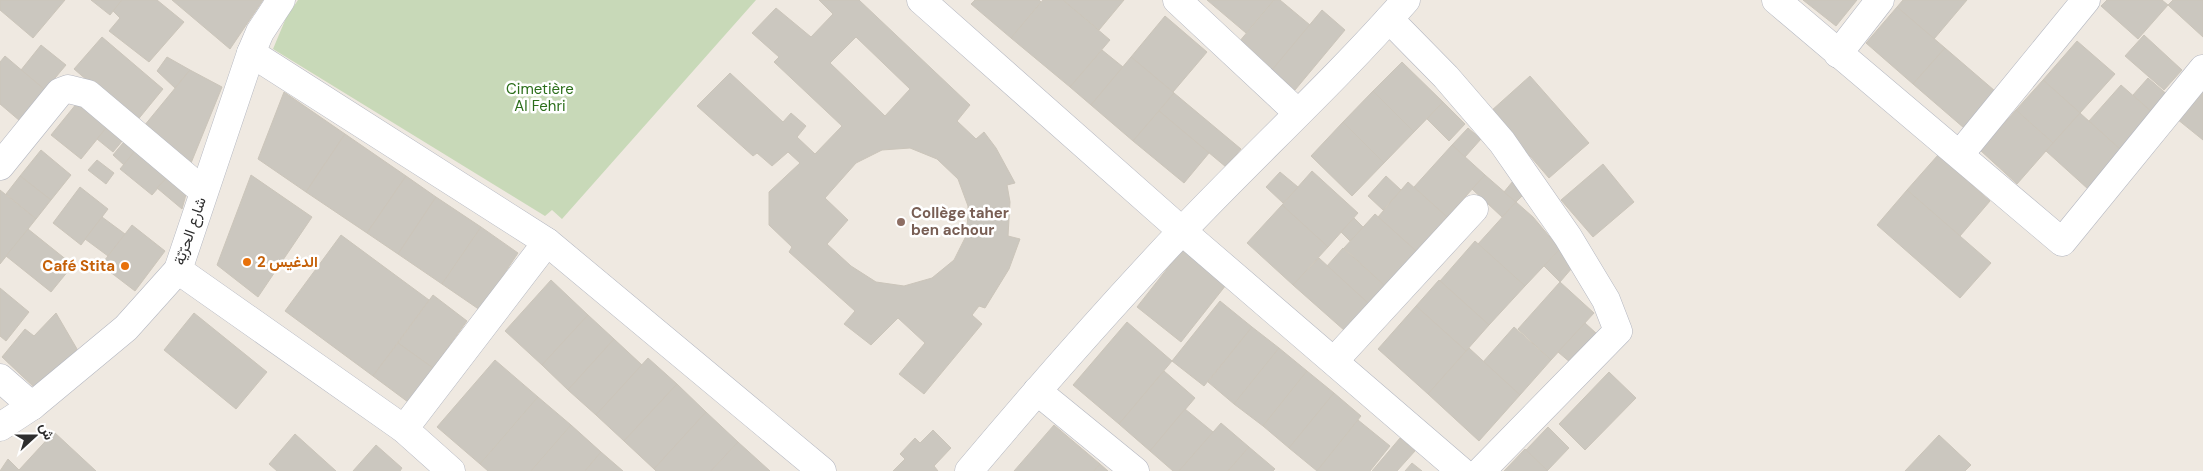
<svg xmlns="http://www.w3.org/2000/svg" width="2203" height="471" font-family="'DM Sans',Vazirmatn,sans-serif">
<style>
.cemetery{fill:#c8d9b8}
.building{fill:#cbc7bf;stroke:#cbc5ba;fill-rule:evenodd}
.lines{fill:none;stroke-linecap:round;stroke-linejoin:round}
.minor-casing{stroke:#b4b7c1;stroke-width:29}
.minor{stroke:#fff;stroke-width:28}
.education-dot{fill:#8d6e63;stroke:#fff;stroke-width:2}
.food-dot{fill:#e8710a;stroke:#fff;stroke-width:2}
.labels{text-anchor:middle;stroke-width:5;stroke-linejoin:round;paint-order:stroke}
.park-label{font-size:15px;fill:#2c6e1b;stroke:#fff}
.education-label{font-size:15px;font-weight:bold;fill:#785e54;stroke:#fff;text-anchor:start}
.street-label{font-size:15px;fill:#2e2e2e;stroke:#fff}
.food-label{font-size:15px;font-weight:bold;fill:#c56008;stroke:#fff;text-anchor:start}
</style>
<rect width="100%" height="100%" fill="#efe9e1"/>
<path class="cemetery" d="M298,0H756L562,219L552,210L545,216L273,49L286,18Z"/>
<g class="building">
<path d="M0,0H65L33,38L0,10Z"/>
<path d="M91,0H122L110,15Z"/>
<path d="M122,0H157L184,22L149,62L109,31L120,18L113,11Z"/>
<path d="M172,0H263L230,49Z"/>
<path d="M819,0H859L970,105L957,121L976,139L984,132L996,148L1015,183L1007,185L1010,202L1008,236L1020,239L1009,269L985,308L979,306L972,315L982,324L924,394L899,374L925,343L898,318L871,345L844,324L855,311L789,252L792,247L769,225V192L800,163L788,152L772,166L757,153L753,156L697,106L730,73L783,122L791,113L806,126L797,137L815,154L842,126L774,62L779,57L752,33L776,8L811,37L833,14ZM856,37L910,89L885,116L830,63ZM910,148L937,159L958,179L968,206L967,234L954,260L932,278L904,286L876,282L851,266L827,244L848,220L825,198L856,163L882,150Z"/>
<path d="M975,0H1039L1041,2L1011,38L971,4Z"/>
<path d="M1043,0H1063L1110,40L1070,87L1011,38Z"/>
<path d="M1063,0H1124L1099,30Z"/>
<path d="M1207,0H1274L1246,33Z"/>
<path d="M1274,0H1280L1310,25L1272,70L1239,42Z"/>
<path d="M1803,0H1857L1836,26Z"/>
<path d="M1903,0H1967L1934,39L1897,7Z"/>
<path d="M2107,0H2162L2168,5L2138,39L2101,6Z"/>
<path d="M2173,0H2203V37L2168,5Z"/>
<path d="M1897,7L1945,48L1913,84L1866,43Z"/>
<path d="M1322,10L1345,30L1295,90L1272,70Z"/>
<path d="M1165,16L1207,52L1173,92L1131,57Z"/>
<path d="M2144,35L2182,70L2164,90L2125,56Z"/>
<path d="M102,37L163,89L136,122L74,69Z"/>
<path d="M2077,41L2115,74L2080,113L2043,80Z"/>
<path d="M41,45L66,65L45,90L21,70Z"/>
<path d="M1945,48L1995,91L1964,128L1913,84Z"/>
<path d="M1102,50L1123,67L1091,105L1070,87Z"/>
<path d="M5,56L45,90L20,121L0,104V62Z"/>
<path d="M167,57L190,70L175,88L157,71Z"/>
<path d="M1131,57L1174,93L1133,141L1091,105Z"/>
<path d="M1402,62L1443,102L1414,132L1373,91Z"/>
<path d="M190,70L222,87L189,168L144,126Z"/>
<path d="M1530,76L1589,143L1549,178L1491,111Z"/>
<path d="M2148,78L2170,97L2154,114L2133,95Z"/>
<path d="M2043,80L2080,113L2053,143L2016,110Z"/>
<path d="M2121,85L2154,114L2122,151L2089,121Z"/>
<path d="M2203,87V140L2177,119Z"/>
<path d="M1373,91L1414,132L1384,163L1343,122Z"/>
<path d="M284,92L345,134L306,192L258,159Z"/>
<path d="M1174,93L1241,149L1226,167L1159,111Z"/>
<path d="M1443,102L1465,124L1449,141L1427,119Z"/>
<path d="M77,103L107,127L81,159L51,135Z"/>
<path d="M2016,110L2053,143L2017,184L1980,150Z"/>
<path d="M1159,111L1209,153L1184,183L1133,141Z"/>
<path d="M2080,113L2122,151L2088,189L2046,151Z"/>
<path d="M1343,122L1384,163L1352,196L1311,156Z"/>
<path d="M107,127L123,140L113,152L97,139Z"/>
<path d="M1468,128L1481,139L1465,157L1452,145Z"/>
<path d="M345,134L406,176L367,233L306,192Z"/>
<path d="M128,137L139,146L124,165L113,155Z"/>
<path d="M1452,145L1485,175L1447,217L1414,187Z"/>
<path d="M139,146L171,173L152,195L120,169Z"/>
<path d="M41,150L71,175L51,200L20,176Z"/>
<path d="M1938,155L1990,201L1960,236L1907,190Z"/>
<path d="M97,160L114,173L106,184L88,170Z"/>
<path d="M1603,164L1634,202L1593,237L1561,200Z"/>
<path d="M1312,171L1358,213L1328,247L1282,205Z"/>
<path d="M1280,172L1298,187L1283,203L1266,187Z"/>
<path d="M171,173L188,187L182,209L157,188Z"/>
<path d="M251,175L312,217L258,297L217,265Z"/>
<path d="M1485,175L1516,202L1502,217L1472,189Z"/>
<path d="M20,176L51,200L36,219L6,194Z"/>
<path d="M406,176L436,197L398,254L367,233Z"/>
<path d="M1386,176L1401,190L1383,210L1368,196Z"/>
<path d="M1513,181L1523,195L1516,202L1504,192Z"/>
<path d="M1408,182L1447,217L1416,251L1378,217Z"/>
<path d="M80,187L108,209L81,245L53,223Z"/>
<path d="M0,190L36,219L0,264Z"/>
<path d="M1907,190L1991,263L1960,298L1877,225Z"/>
<path d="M436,197L481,227L442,284L398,254Z"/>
<path d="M1516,202L1533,217L1560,249L1525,286L1478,244Z"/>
<path d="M1282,205L1328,247L1293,285L1247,243Z"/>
<path d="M1375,214L1416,251L1385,286L1344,248Z"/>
<path d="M102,217L125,234L108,256L85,239Z"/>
<path d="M1354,218L1363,227L1350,241L1341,232Z"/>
<path d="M132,225L165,251L135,291L101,265Z"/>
<path d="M481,227L518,253L480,310L442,284Z"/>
<path d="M28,229L73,265L51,292L6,256Z"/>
<path d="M341,235L429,300L373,376L285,311Z"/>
<path d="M1475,241L1525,286L1489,325L1440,281Z"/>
<path d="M1343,248L1385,286L1369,304L1327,266Z"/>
<path d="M1560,249L1572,268L1560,282L1544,266Z"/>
<path d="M1182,250L1226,285L1181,342L1137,307Z"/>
<path d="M1319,258L1369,304L1345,331L1293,285Z"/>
<path d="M551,280L588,315L542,365L505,331Z"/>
<path d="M1439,280L1489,325L1466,351L1416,306Z"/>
<path d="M1560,282L1594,313L1551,360L1518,329Z"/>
<path d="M0,288L29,312L6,341L0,336Z"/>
<path d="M433,295L467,321L433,368L398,343Z"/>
<path d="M1220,301L1252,327L1204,386L1172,361Z"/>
<path d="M1416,306L1466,351L1428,394L1378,349Z"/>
<path d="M56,313L77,349L37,390L2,357L25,329L34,336Z"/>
<path d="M194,313L267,372L236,409L164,350Z"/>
<path d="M588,315L614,339L568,390L542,365Z"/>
<path d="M1127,322L1172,361L1119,424L1073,385Z"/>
<path d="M1585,323L1597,334L1571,363L1558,352Z"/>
<path d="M1252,327L1279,348L1234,404L1208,382Z"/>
<path d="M1514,327L1551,360L1520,395L1483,362Z"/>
<path d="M614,339L642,365L596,415L568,390Z"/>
<path d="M398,343L433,368L408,402L373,376Z"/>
<path d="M1279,348L1307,371L1263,426L1234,404Z"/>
<path d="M1469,348L1520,395L1479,441L1428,394Z"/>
<path d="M648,358L677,384L624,441L596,415Z"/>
<path d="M495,360L538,397L480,464L437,427Z"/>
<path d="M1164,371L1195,398L1150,451L1119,424Z"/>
<path d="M1307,371L1334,393L1289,448L1263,426Z"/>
<path d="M1609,372L1636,398L1585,450L1559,424Z"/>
<path d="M677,384L706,412L654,469L624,441Z"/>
<path d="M1334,393L1361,416L1317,471L1289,448Z"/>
<path d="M538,397L571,425L531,471H488L480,464Z"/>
<path d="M1185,409L1213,432L1179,471H1173L1150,451Z"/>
<path d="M706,412L738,442L711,471H656L654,469Z"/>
<path d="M1358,420L1390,446L1370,471H1317Z"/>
<path d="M1221,423L1249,447L1228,471H1179Z"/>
<path d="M571,425L601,452L585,471H531Z"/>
<path d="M1054,425L1100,464L1094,471H1014Z"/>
<path d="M1548,427L1569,448L1547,471L1526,450Z"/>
<path d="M933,430L951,448L934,466L938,471H893L905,459L900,454L915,438L920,443Z"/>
<path d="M54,432L96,471H0L8,459L19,470Z"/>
<path d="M295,434L336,471H277L269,464Z"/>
<path d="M1939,435L1971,465L1965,471H1905Z"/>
<path d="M1400,438L1415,451L1397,471H1372Z"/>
<path d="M738,442L770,471H711Z"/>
<path d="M376,445L402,468L400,471H353Z"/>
<path d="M1249,447L1275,469L1273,471H1228Z"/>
<path d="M1525,449L1526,450L1548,471H1504Z"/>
<path d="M601,452L623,471H585Z"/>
<path d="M1412,463L1422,471H1405Z"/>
<path d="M1100,464L1108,471H1094Z"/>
</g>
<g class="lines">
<g class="minor-casing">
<g id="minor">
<path d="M921,0L1182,231L1461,471"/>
<path d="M1177,0L1298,113"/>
<path d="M1776,0L2062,242L2203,69"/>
<path d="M1389,19L1446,77L1502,142L1568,237L1606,300L1618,331L1481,471"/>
<path d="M251,53L547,242L822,471"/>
<path d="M1838,54L1880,0"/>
<path d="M1960,154L2086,0"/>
<path d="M0,166L60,92L68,89L88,94L203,191"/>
<path d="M178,270L404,429L451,471"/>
<path d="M1334,361L1474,209"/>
<path d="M0,378L32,406"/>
<path d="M1037,391L1135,471"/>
<path d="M0,427L32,406L126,328L178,270L251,53L260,32L281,0"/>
<path d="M404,429L547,242"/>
<path d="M969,471C1038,389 1109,308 1182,231C1256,153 1335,81 1406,0"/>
</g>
</g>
<use href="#minor" class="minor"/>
</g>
<circle class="education-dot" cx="901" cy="222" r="5"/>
<g class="food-dot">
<circle cx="247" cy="262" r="5"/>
<circle cx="125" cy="266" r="5"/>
</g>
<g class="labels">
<g class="park-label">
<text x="540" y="94">Cimetière<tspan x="540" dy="17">Al Fehri</tspan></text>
</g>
<g class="education-label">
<text x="911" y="218">Collège taher<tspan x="911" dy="17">ben achour</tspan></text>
</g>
<g class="street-label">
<text transform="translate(190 231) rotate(-71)" y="5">شارع الحرّيّة</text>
</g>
<g class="food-label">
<text x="257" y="267">الدغيس 2</text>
<text x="115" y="271" text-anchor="end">Café Stita</text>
</g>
</g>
<g transform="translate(35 436) rotate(69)" stroke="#ffffff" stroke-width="4" paint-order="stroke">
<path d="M0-4L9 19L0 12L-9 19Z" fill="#2e2e2e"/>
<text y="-8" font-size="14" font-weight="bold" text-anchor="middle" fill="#2e2e2e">ش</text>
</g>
</svg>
